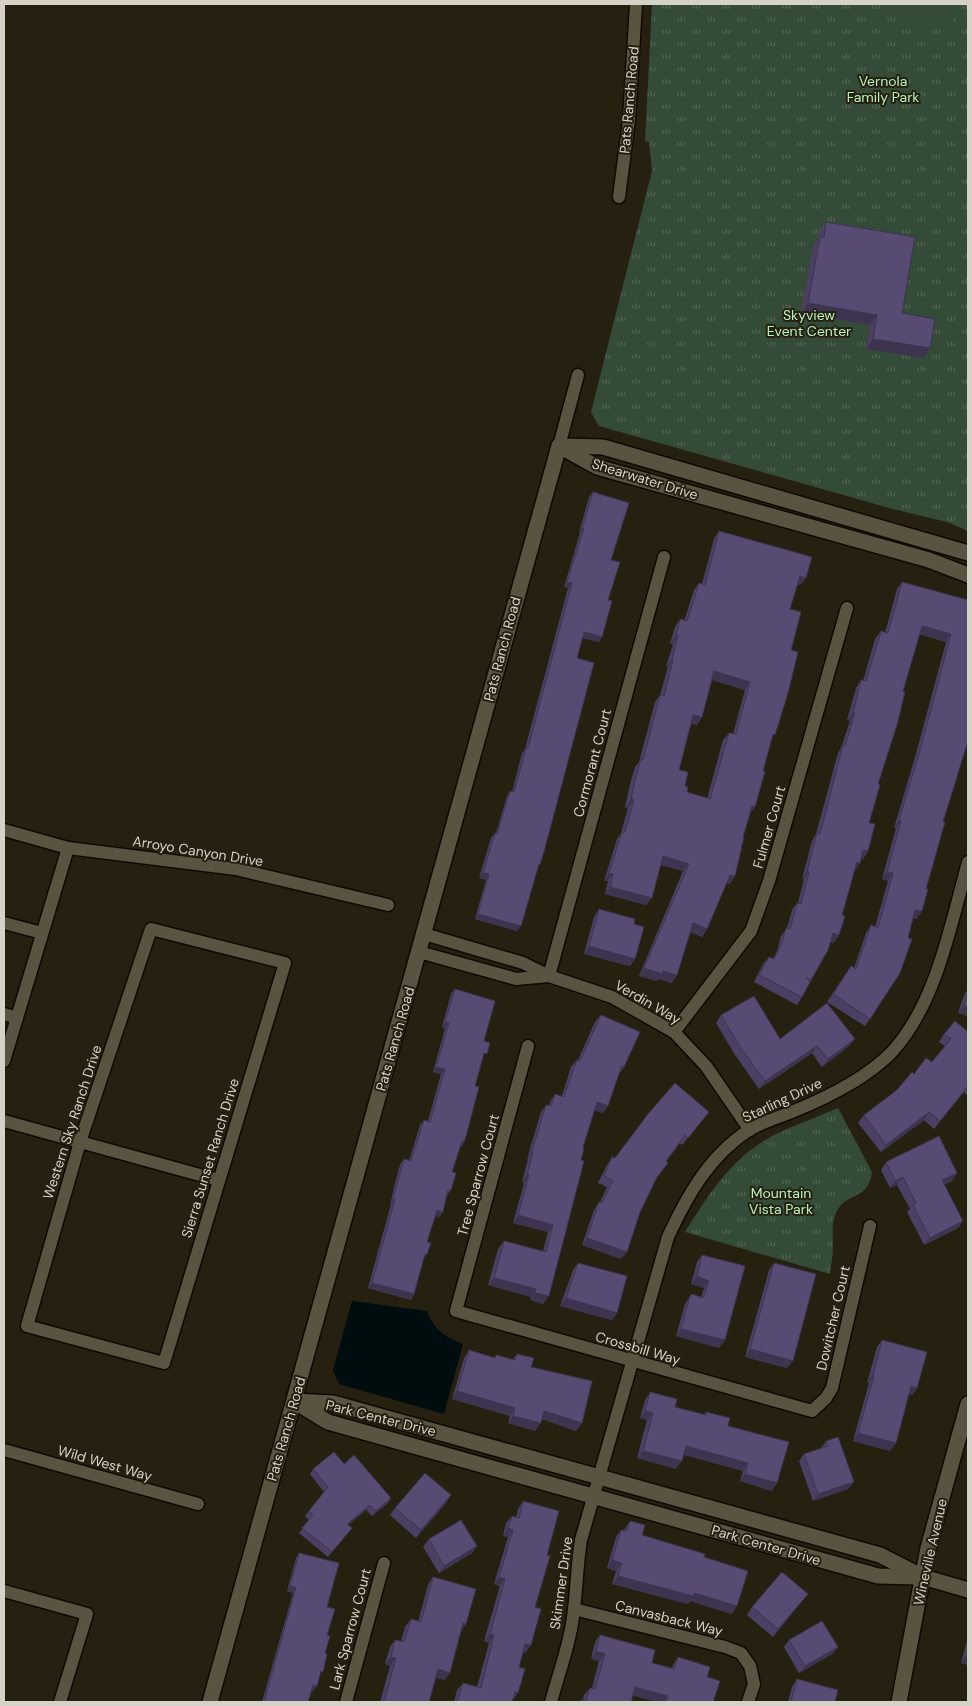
<svg xmlns="http://www.w3.org/2000/svg" width="972" height="1706" font-family="'DM Sans',sans-serif">
<style>
.park{fill:url(#park-tufts)}
.garden{fill:#344b37}
.water{fill:#000d0f}
.lines{fill:none;stroke-linecap:round;stroke-linejoin:round}
.street-casing{stroke:#0f0900;stroke-width:15}
.secondary-casing{stroke:#0f0900;stroke-width:18}
.street{stroke:#595341;stroke-width:12}
.secondary{stroke:#595341;stroke-width:15}
.wall{fill:#4b4063;fill-rule:evenodd}
.shaded-wall{fill:#3d3450}
.building{fill:#574b73;stroke:#3d3450;fill-rule:evenodd}
.labels{text-anchor:middle;stroke-width:4;stroke-linejoin:round;paint-order:stroke}
.park-label{font-size:14px;fill:#b5f3bd;stroke:#262010}
.street-label{font-size:14px;fill:#d6d2c8;stroke:#262010}
</style>
<defs>
<pattern id="park-tufts" width="24" height="20" patternUnits="userSpaceOnUse" patternTransform="scale(1.25)"><rect width="24" height="20" fill="#344b37"/><path d="M3 7l-1-3M5 7V3M7 7l1-3M15 17l-1-3M17 17v-4M19 17l1-3" fill="none" stroke="#516452"/></pattern>
</defs>
<rect width="100%" height="100%" fill="#262010"/>
<g class="park">
<path d="M652,4H968V531L947,522L893,509L599,426L591,412L652,171L649,142L645,141Z"/>
<path d="M838,1108L872,1172C869,1201 844,1192 836,1213C831,1224 833,1236 833,1247C833,1256 831,1265 830,1274L685,1232C710,1193 731,1158 774,1135C795,1125 817,1117 838,1108Z"/>
</g>
<path class="garden" d="M883,4H956L953,22C930,27 895,28 883,4Z"/>
<path class="water" d="M352,1301L427,1311C433,1329 446,1338 463,1344L444,1414L339,1384L333,1370Z"/>
<g class="lines">
<g class="street-casing">
<g id="street">
<path d="M619,197L629,120L636,4"/>
<path d="M559,446L578,375"/>
<path d="M4,830L68,848L236,869L388,905"/>
<path d="M4,923L42,933"/>
<path d="M151,929L285,963L164,1363L27,1326L80,1142Z"/>
<path d="M424,934L523,963L549,976L612,997L674,1032L706,1066L750,1130"/>
<path d="M419,952L516,979L549,976"/>
<path d="M549,976L664,557"/>
<path d="M4,1014L17,1018"/>
<path d="M674,1032L751,931L769,881L847,608"/>
<path d="M528,1046L456,1311L812,1411L826,1398L832,1388L870,1226"/>
<path d="M4,1061L68,848"/>
<path d="M4,1121L218,1180"/>
<path d="M4,1450L198,1504"/>
<path d="M4,1591L87,1614L60,1702"/>
<path d="M574,1609L725,1647L741,1653L750,1666L754,1684L748,1702"/>
<path d="M346,1702L384,1563"/>
<path d="M551,1702C559,1672 571,1641 574,1609C577,1585 577,1564 581,1540L668,1237C687,1196 709,1156 749,1130C762,1122 780,1117 794,1111C826,1098 866,1078 891,1053C936,1005 951,924 968,862"/>
</g>
</g>
<g class="secondary-casing">
<g id="secondary">
<path d="M559,446L597,467L929,560L968,575"/>
<path d="M562,446L603,447L968,553"/>
<path d="M294,1401L333,1403L880,1555L923,1577L968,1590"/>
<path d="M297,1403L328,1422L878,1576L918,1577"/>
<path d="M210,1702L559,446"/>
<path d="M899,1702L928,1548L968,1404"/>
</g>
</g>
<use href="#street" class="street"/>
<use href="#secondary" class="secondary"/>
</g>
<g class="wall">
<path d="M826,222L902,313L923,358L866,349L870,325L801,313L813,247L818,239L819,232Z"/>
<path d="M593,492L611,560L608,600L599,642L582,638L577,658L538,868L521,926L517,931L475,919L486,880L479,878L491,838L495,833H496L507,796L510,791L512,792L522,753L525,749L568,588L564,587L580,533H579L589,497Z"/>
<path d="M719,531L806,578L800,585L797,584L790,609L791,650L772,740L743,837L730,884L727,883L707,929L702,937L691,932L672,983L659,979L657,981L639,976L683,871L661,865L646,905L605,894L608,881H604L617,839L621,833L628,808L625,807L630,784L635,767L639,762L655,702L660,695L668,667H666L673,644L670,643L675,627L680,619L684,621L694,590L699,583L702,584L714,539ZM712,680L745,690L733,734L729,733L723,740L707,799L687,792L679,770L691,723L697,725L702,717Z"/>
<path d="M902,582L968,600L943,822L917,919L913,918L900,973L865,1026L827,1002L846,973L854,968L866,933L871,925L875,927L888,881L882,879L896,828H894L916,754L946,642L919,634L903,691L878,784L869,823L868,851L863,859H861L860,863L854,870L834,943L830,942L828,950L802,997L797,1005L754,982L763,964L769,957L773,959L777,951L781,936L787,928L792,910L797,903H798L804,879H802L812,841L816,834L838,753L841,748L850,721L847,720L856,688L861,680L863,681L875,639L881,631L885,633L897,589Z"/>
<path d="M599,909L634,924L630,966L584,954L594,917Z"/>
<path d="M455,989L484,1041L483,1059L475,1086L464,1142L461,1147H460L452,1172L451,1190L447,1195L443,1212L439,1217L435,1216L427,1242V1254L423,1259L414,1294L411,1300L368,1288L391,1204H390L400,1164L404,1159L409,1161L420,1125L424,1120L428,1121L441,1074L433,1072L445,1028L442,1027L451,994Z"/>
<path d="M968,989V1016L958,1013L964,995Z"/>
<path d="M601,1015L624,1067L619,1074L603,1113L595,1110L583,1147L543,1304L530,1300L531,1297L488,1285L498,1249L504,1241L543,1251L548,1232L513,1223L524,1183L522,1182L528,1159H527L541,1112L546,1105L549,1106L550,1102L555,1094L562,1096L571,1067L577,1060H578L595,1022Z"/>
<path d="M721,1015L780,1039H855L849,1046L822,1067L812,1053L759,1089L735,1055L716,1023Z"/>
<path d="M968,1032V1096L964,1092L934,1129L924,1120L881,1152L858,1123L864,1115L897,1090L914,1074L932,1062L945,1046L939,1042L944,1034Z"/>
<path d="M709,1112L682,1145L680,1143L666,1162L656,1179L640,1212L621,1259L582,1245L594,1210L599,1202H600L607,1187L598,1183L607,1165L612,1157L615,1158Z"/>
<path d="M886,1162L957,1173L952,1181L944,1184L963,1221L958,1228L924,1245L907,1212L910,1209L897,1185L890,1188L881,1170Z"/>
<path d="M702,1255L745,1266L719,1348L676,1336L685,1304L690,1296L701,1297L704,1288L691,1284L697,1262Z"/>
<path d="M578,1263L617,1313L612,1320L560,1306L573,1270Z"/>
<path d="M774,1263L787,1368L745,1357L769,1270Z"/>
<path d="M882,1340L917,1388L912,1395L909,1394L896,1443L890,1451L853,1441L869,1383H867L877,1347Z"/>
<path d="M469,1350L494,1358L496,1355L512,1360L517,1354L531,1367L582,1423L576,1431L542,1419L535,1431L508,1423L510,1416L452,1399L464,1358Z"/>
<path d="M650,1392L675,1407L704,1415L706,1412L728,1426L772,1491L740,1481L743,1471L683,1454L676,1469L637,1458L647,1420L640,1418L645,1400Z"/>
<path d="M826,1441L848,1489L813,1501L799,1461L804,1454L821,1448Z"/>
<path d="M344,1464L391,1498L388,1503L372,1516L366,1510L348,1525V1533L328,1557L299,1533L309,1520L305,1516L324,1492L310,1474L313,1469Z"/>
<path d="M523,1501L547,1555L535,1607L531,1645L525,1653L523,1652L519,1667L518,1693L513,1700H512V1702H454L457,1690L463,1683L477,1687L489,1643L484,1641L500,1586L494,1584L508,1537L503,1536L506,1523L512,1516L516,1517L518,1509Z"/>
<path d="M446,1503L416,1538L390,1515L395,1508Z"/>
<path d="M630,1521L642,1535L704,1557L732,1614L690,1601L688,1604L612,1584L616,1571L607,1568L616,1537L621,1530H624Z"/>
<path d="M429,1539L477,1546L472,1553L439,1573L423,1547Z"/>
<path d="M299,1553L327,1607V1635L320,1676L313,1691H312L308,1702H262L293,1593L287,1591L296,1558Z"/>
<path d="M433,1577L466,1624L461,1631L445,1680L436,1678L429,1702H380L390,1666L385,1664L390,1647L395,1640L401,1641L405,1627L411,1619L418,1622L428,1585Z"/>
<path d="M808,1594L802,1601L773,1637L747,1615L752,1607Z"/>
<path d="M600,1635L652,1663L672,1668L673,1665L678,1657L707,1677L713,1702H657L632,1695L631,1702H580L581,1700H583L584,1695L590,1688H592L599,1661L591,1659L595,1642Z"/>
<path d="M968,1637V1665L961,1663Z"/>
<path d="M789,1640L838,1647L832,1654L799,1673L784,1647Z"/>
<path d="M797,1679L835,1702H788L792,1687Z"/>
</g>
<g class="shaded-wall">
<path d="M808,303L877,315L870,325L801,313Z"/>
<path d="M873,339L930,348L923,358L866,349Z"/>
<path d="M582,528H584L580,533H579Z"/>
<path d="M800,576L806,578L800,585L795,583Z"/>
<path d="M567,582L572,583L568,588L564,587Z"/>
<path d="M922,626L951,634L946,642L916,633Z"/>
<path d="M584,632L602,637L599,642L580,637Z"/>
<path d="M676,636H678L673,644L670,643Z"/>
<path d="M672,659L673,660L668,667H666Z"/>
<path d="M714,671L750,682L745,690L709,679Z"/>
<path d="M853,713H855L850,721L847,720Z"/>
<path d="M693,715L702,717L697,725L688,723Z"/>
<path d="M631,799L634,800L628,808L625,807Z"/>
<path d="M752,806L755,807L750,814Z"/>
<path d="M899,820L901,821L896,828H894Z"/>
<path d="M863,850L868,851L863,859L858,858Z"/>
<path d="M663,856L689,864L683,871L658,864Z"/>
<path d="M857,862L860,863L855,871L851,870Z"/>
<path d="M807,871L809,872L804,879H802Z"/>
<path d="M887,872L893,873L888,881L882,879Z"/>
<path d="M483,873L489,874L486,880L479,878Z"/>
<path d="M609,873L613,874L608,881H604Z"/>
<path d="M730,875L735,876L730,884L725,883Z"/>
<path d="M610,887L652,898L646,905L605,894Z"/>
<path d="M915,910L922,911L917,919L910,917Z"/>
<path d="M478,914L521,926L517,931L475,919Z"/>
<path d="M693,923L707,929L702,937L688,931Z"/>
<path d="M833,933L839,935L834,943L827,941Z"/>
<path d="M589,946L635,959L630,966L584,954Z"/>
<path d="M644,968L663,971L677,975L672,983L659,979L657,981L639,976Z"/>
<path d="M964,1006L968,1007V1016L958,1013Z"/>
<path d="M445,1022L449,1023L445,1028L442,1027Z"/>
<path d="M855,1039L849,1046L822,1067L828,1059Z"/>
<path d="M817,1046L812,1053L759,1089L765,1081Z"/>
<path d="M436,1067L445,1069L441,1074L433,1072Z"/>
<path d="M968,1086L964,1092L934,1129L940,1121Z"/>
<path d="M597,1102L608,1106L603,1113L592,1110Z"/>
<path d="M929,1112L924,1120L881,1152L886,1145Z"/>
<path d="M532,1151L533,1152L528,1159H527Z"/>
<path d="M957,1173L952,1181L937,1188L942,1180Z"/>
<path d="M527,1175H529L524,1183L522,1182Z"/>
<path d="M903,1177L897,1185L890,1188L895,1181Z"/>
<path d="M393,1199H395L391,1204H390Z"/>
<path d="M437,1210L443,1212L439,1217L433,1216Z"/>
<path d="M518,1215L553,1225L548,1232L513,1223Z"/>
<path d="M963,1221L958,1228L924,1245L930,1238Z"/>
<path d="M587,1238L627,1252L621,1259L582,1245Z"/>
<path d="M697,1276L709,1281L704,1288L691,1284Z"/>
<path d="M494,1278L536,1289L531,1297L488,1285Z"/>
<path d="M372,1283L414,1294L411,1300L368,1288Z"/>
<path d="M535,1293L549,1296L543,1304L530,1300Z"/>
<path d="M566,1298L617,1313L612,1320L560,1306Z"/>
<path d="M681,1329L725,1340L719,1348L676,1336Z"/>
<path d="M750,1349L793,1361L787,1368L745,1357Z"/>
<path d="M873,1375L874,1376L869,1383H867Z"/>
<path d="M911,1386L917,1388L912,1395L906,1393Z"/>
<path d="M457,1391L515,1408L510,1416L452,1399Z"/>
<path d="M544,1411L582,1423L576,1431L539,1418Z"/>
<path d="M645,1411L653,1413L647,1420L640,1418Z"/>
<path d="M513,1416L541,1423L535,1431L508,1423Z"/>
<path d="M858,1433L896,1443L890,1451L853,1441Z"/>
<path d="M686,1446L748,1463L743,1471L680,1454Z"/>
<path d="M643,1451L682,1461L676,1469L637,1458Z"/>
<path d="M745,1474L777,1483L772,1491L740,1481Z"/>
<path d="M854,1482L848,1489L813,1501L818,1494Z"/>
<path d="M451,1495L446,1503L416,1538L421,1530Z"/>
<path d="M391,1498L388,1503L372,1516L376,1511Z"/>
<path d="M370,1505L366,1510L343,1529L347,1524Z"/>
<path d="M508,1528L513,1530L508,1537L503,1536Z"/>
<path d="M477,1546L472,1553L439,1573L444,1566Z"/>
<path d="M612,1560L622,1563L616,1571L607,1568Z"/>
<path d="M618,1576L694,1593L737,1606L732,1614L690,1601L688,1604L612,1584Z"/>
<path d="M499,1577L505,1579L500,1586L494,1584Z"/>
<path d="M290,1586L296,1587L293,1593L287,1591Z"/>
<path d="M808,1594L802,1601L773,1637L778,1629Z"/>
<path d="M463,1623L466,1624L461,1631Z"/>
<path d="M490,1634L494,1635L489,1643L484,1641Z"/>
<path d="M525,1644L531,1645L525,1653L520,1651Z"/>
<path d="M838,1647L832,1654L799,1673L805,1666Z"/>
<path d="M596,1651L605,1654L599,1661L591,1659Z"/>
<path d="M966,1655L968,1656V1665L961,1663Z"/>
<path d="M391,1657L396,1658L390,1666L385,1664Z"/>
<path d="M438,1669L450,1673L445,1680L433,1677Z"/>
<path d="M313,1685L317,1686L313,1691L310,1690Z"/>
<path d="M635,1687L668,1696L664,1702H657L629,1695Z"/>
<path d="M515,1692L518,1693L513,1700L509,1699Z"/>
</g>
<g class="building">
<path d="M826,222L915,237L902,313L935,319L930,348L873,339L877,315L808,303L820,237H824Z"/>
<path d="M593,492L629,503L611,560L620,562L608,600L612,601L602,637L584,632L577,658L594,663L545,848L540,865L539,864L521,926L478,914L489,874L483,873L495,833L497,834L510,791L514,792L526,748H528L572,583L567,582L584,528H582Z"/>
<path d="M719,531L812,557L806,578L800,576L790,609L801,612L791,650L798,652L788,693L775,735L773,734L763,771H765L755,807L752,806L743,837H744L735,876L730,875L707,929L693,923L677,975L663,971L662,974L644,968L689,864L663,856L652,898L610,887L613,874L609,873L622,832H625L634,800L631,799L636,776L641,759L643,760L660,695L664,696L673,660L672,659L678,636H676L680,619L687,621L699,583L705,585ZM714,671L750,682L736,734L729,733L710,799L687,792L688,787L685,786L688,772L679,770L693,715L702,717Z"/>
<path d="M902,582L968,600V741L943,822H945L926,889H928L922,911L915,910L908,938L912,939L900,973L870,1019L833,994L851,966L856,969L871,925L878,928L893,873L887,872L901,821L899,820L921,747L951,634L922,626L903,691L905,692L897,725L878,784L880,785L869,823L875,824L868,851L863,850L860,863L857,862L842,915L845,916L839,935L833,933L828,950L811,980L806,977L810,982L802,997L759,975L769,957L774,959L782,943L786,928L790,929L797,903L801,904L809,872L807,871L817,833L820,834L843,745L845,746L855,713H853L861,680L866,681L881,631L888,633Z"/>
<path d="M599,909L635,919L634,924L644,927L635,959L589,946Z"/>
<path d="M455,989L495,1001L484,1041L490,1043L487,1054L484,1053L475,1086L479,1087L466,1136L464,1142L462,1141L452,1172L456,1173L451,1190L448,1189L443,1212L437,1210L427,1242L431,1243L427,1254H425L414,1294L372,1283L395,1199H393L404,1159L411,1161L424,1120L430,1122L445,1069L436,1067L449,1023L445,1022Z"/>
<path d="M968,991V1007L964,1006Z"/>
<path d="M754,996L780,1039L827,1003L855,1039L828,1059L817,1046L765,1081L740,1047L721,1015Z"/>
<path d="M601,1015L640,1032L624,1067L622,1065L608,1106L597,1102L583,1147L584,1148L581,1160L584,1161L549,1296L535,1293L536,1289L494,1278L504,1241L546,1252L553,1225L518,1215L529,1175H527L533,1152L532,1151L546,1105L551,1106L555,1094L564,1097L577,1060L580,1061Z"/>
<path d="M955,1021L968,1032V1086L940,1121L929,1112L886,1145L864,1115L897,1090L912,1072L914,1074L926,1058L932,1062L951,1039L944,1034Z"/>
<path d="M675,1083L709,1112L688,1138L685,1135L666,1161L668,1163L657,1177L640,1212L627,1252L587,1238L599,1202L602,1203L613,1180L604,1176L612,1157L615,1158L648,1114Z"/>
<path d="M939,1136L957,1173L942,1180L963,1221L930,1238L913,1205L916,1203L903,1177L895,1181L886,1162Z"/>
<path d="M702,1255L745,1266L725,1340L681,1329L690,1296L692,1294L703,1298L709,1281L697,1276Z"/>
<path d="M578,1263L627,1276L617,1313L566,1298Z"/>
<path d="M774,1263L816,1274L793,1361L750,1349Z"/>
<path d="M882,1340L927,1352L917,1388L911,1386L896,1443L858,1433L874,1376L873,1375Z"/>
<path d="M469,1350L495,1358L496,1355L515,1360L517,1354L534,1358L531,1367L592,1381L582,1423L544,1411L541,1423L513,1416L515,1408L457,1391Z"/>
<path d="M650,1392L677,1399L675,1407L706,1415V1412L730,1418L728,1426L789,1442L777,1483L745,1474L748,1463L686,1446L682,1461L643,1451L653,1413L645,1411Z"/>
<path d="M838,1437L854,1482L818,1494L804,1454L828,1446L826,1441Z"/>
<path d="M334,1452L344,1464L354,1455L391,1498L376,1511L370,1505L347,1524L352,1528L332,1552L302,1528L313,1515L309,1511L328,1487L313,1469Z"/>
<path d="M425,1473L451,1495L421,1530L395,1508Z"/>
<path d="M523,1501L559,1511L547,1555L550,1556L535,1607L541,1609L531,1645L525,1644L519,1667L525,1669L518,1693L515,1692L512,1702H457L463,1683L481,1688L494,1635L490,1634L505,1579L499,1577L513,1530L508,1528L512,1516L519,1518Z"/>
<path d="M461,1520L477,1546L444,1566L429,1539Z"/>
<path d="M630,1521L645,1525L642,1535L705,1554L704,1557L748,1571L737,1606L694,1593L693,1596L618,1576L622,1563L612,1560L621,1530L627,1531Z"/>
<path d="M299,1553L339,1563L327,1607L335,1609L327,1635L330,1636L325,1653L327,1654L323,1672L321,1671L317,1686L313,1685L308,1702H264L296,1587L290,1586Z"/>
<path d="M782,1572L808,1594L778,1629L752,1607Z"/>
<path d="M433,1577L476,1589L466,1624L463,1623L450,1673L438,1669L429,1702H384L396,1658L391,1657L395,1640L404,1642L411,1619L421,1622Z"/>
<path d="M822,1621L838,1647L805,1666L789,1640Z"/>
<path d="M600,1635L655,1650L652,1663L674,1669L678,1657L710,1667L707,1677L720,1681L713,1702H666L668,1696L635,1687L631,1702H581V1700L586,1701L590,1688L595,1689L605,1654L596,1651Z"/>
<path d="M797,1679L838,1690L835,1702H791Z"/>
</g>
<g class="labels">
<g class="park-label">
<text x="883" y="86">Vernola<tspan x="883" dy="16">Family Park</tspan></text>
<text x="809" y="320">Skyview<tspan x="809" dy="16">Event Center</tspan></text>
<text x="781" y="1198">Mountain<tspan x="781" dy="16">Vista Park</tspan></text>
</g>
<g class="street-label">
<text transform="translate(629 100) rotate(-85)" y="5">Pats Ranch Road</text>
<text transform="translate(645 479) rotate(17)" y="5">Shearwater Drive</text>
<text transform="translate(502 649) rotate(-75)" y="5">Pats Ranch Road</text>
<text transform="translate(592 763) rotate(-75)" y="5">Cormorant Court</text>
<text transform="translate(769 827) rotate(-74)" y="5">Fulmer Court</text>
<text transform="translate(198 851) rotate(9)" y="5">Arroyo Canyon Drive</text>
<text transform="translate(648 1002) rotate(30)" y="5">Verdin Way</text>
<text transform="translate(395 1039) rotate(-74)" y="5">Pats Ranch Road</text>
<text transform="translate(782 1100) rotate(-25)" y="5">Starling Drive</text>
<text transform="translate(72 1122) rotate(-72)" y="5">Western Sky Ranch Drive</text>
<text transform="translate(210 1158) rotate(-73)" y="5">Sierra Sunset Ranch Drive</text>
<text transform="translate(478 1175) rotate(-75)" y="5">Tree Sparrow Court</text>
<text transform="translate(833 1318) rotate(-77)" y="5">Dowitcher Court</text>
<text transform="translate(638 1348) rotate(16)" y="5">Crossbill Way</text>
<text transform="translate(381 1418) rotate(14)" y="5">Park Center Drive</text>
<text transform="translate(286 1429) rotate(-74)" y="5">Pats Ranch Road</text>
<text transform="translate(105 1463) rotate(16)" y="5">Wild West Way</text>
<text transform="translate(766 1545) rotate(16)" y="5">Park Center Drive</text>
<text transform="translate(930 1552) rotate(-77)" y="5">Wineville Avenue</text>
<text transform="translate(561 1583) rotate(-82)" y="5">Skimmer Drive</text>
<text transform="translate(669 1618) rotate(14)" y="5">Canvasback Way</text>
<text transform="translate(350 1629) rotate(-75)" y="5">Lark Sparrow Court</text>
</g>
</g>
<rect width="972" height="1706" fill="none" stroke="#d6d2c8" stroke-width="10"/>
</svg>
